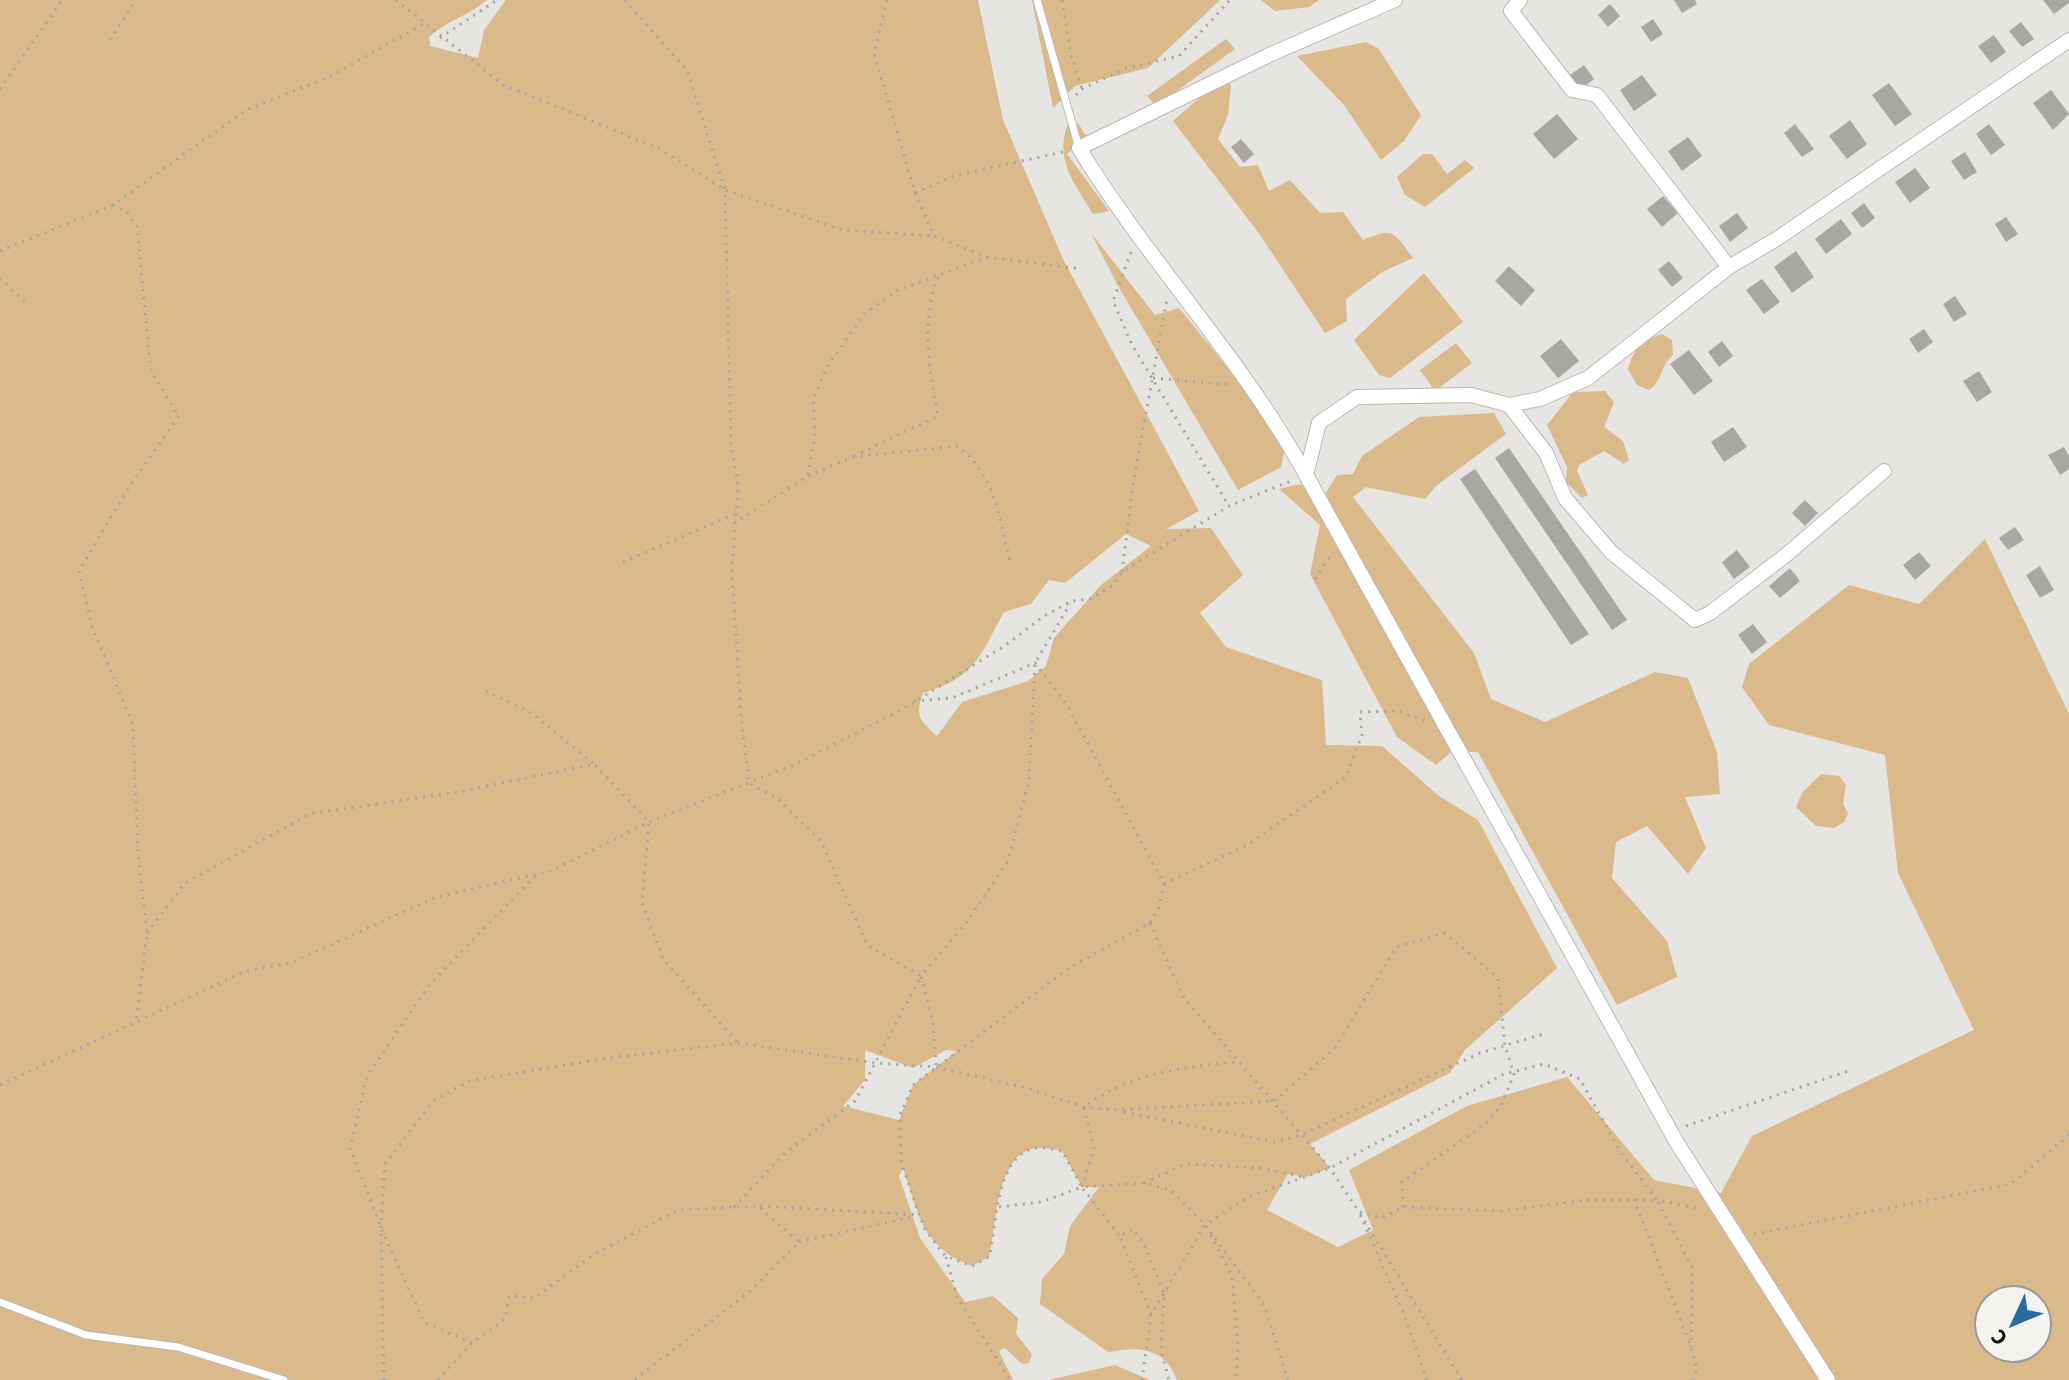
<svg xmlns="http://www.w3.org/2000/svg" width="2069" height="1380" font-family="'Source Sans 3',sans-serif">
<style>
.green{fill:#dab98a;fill-rule:evenodd}
.building{fill:#a9a7a4}
.lines{fill:none;stroke-linecap:round;stroke-linejoin:round}
.service-casing{stroke:#bab8b6;stroke-width:9}
.minor-casing{stroke:#bab8b6;stroke-width:16}
.path{stroke:#a6a4a2;stroke-width:3;stroke-dasharray:2 6;stroke-linecap:butt}
.service{stroke:#fff;stroke-width:7}
.minor{stroke:#fff;stroke-width:14}
</style>
<rect width="100%" height="100%" fill="#e7e5e2"/>
<g class="green">
<path d="M0,0H487C468,16 446,21 429,37L430,46L478,58L484,30L506,0H978L1003,120L1063,259L1199,511L1166,529L1211,528L1243,575L1200,613L1226,647L1322,680L1326,745L1382,746L1439,796L1478,820L1557,968L1465,1050L1450,1073L1310,1144L1330,1168L1306,1177L1288,1174L1267,1210L1338,1247L1373,1230L1349,1170L1467,1106L1567,1077L1654,1180L1721,1193L1752,1136L1974,1030L1898,873L1885,755L1769,725L1742,687L1749,664L1849,585L1919,604L1985,539L2069,714V1380H1177C1165,1347 1138,1346 1108,1352L1040,1304L1042,1279L1064,1254L1070,1226L1099,1187H1082L1062,1151C1055,1150 1045,1147 1037,1148C995,1153 997,1225 989,1257L972,1266C922,1247 919,1215 903,1168L899,1176L920,1238L965,1302L993,1296L1018,1318L1016,1334L1032,1354L1029,1363L1022,1364L1005,1348L999,1351L1013,1380H0ZM1126,534L1151,546L1101,585L1054,638L1046,666L1028,681L962,702L937,736C919,720 915,716 923,693C976,677 979,657 1004,612L1031,604L1049,580L1065,583ZM865,1050L913,1068L946,1050L957,1051L913,1085L899,1120L843,1106L865,1080ZM1989,1300H2037V1348H1989Z"/>
<path d="M1032,0H1220L1148,68L1075,86L1053,108Z"/>
<path d="M1261,0H1319L1309,7L1275,11Z"/>
<path d="M1226,39L1235,49L1156,106L1147,96Z"/>
<path d="M1366,42L1378,48L1421,115L1404,141L1381,160L1344,105L1297,56Z"/>
<path d="M1223,77L1231,85L1228,115L1218,139L1240,167L1258,165L1269,191L1290,180L1320,213L1343,212L1363,240C1395,227 1393,232 1413,258L1382,272L1346,299L1347,321L1325,333L1258,232L1173,121Z"/>
<path d="M1078,123L1088,139L1067,154L1109,211L1093,214C1075,184 1055,161 1067,126Z"/>
<path d="M1423,154H1432L1447,174L1465,160L1474,168L1425,207L1405,195L1397,177Z"/>
<path d="M1091,233L1155,315L1179,308L1251,396L1288,433L1281,467L1238,490L1117,284Z"/>
<path d="M1424,273L1463,322L1390,378L1379,375L1354,340Z"/>
<path d="M1662,334L1672,340L1673,355C1660,365 1663,381 1649,390L1637,385L1628,369C1634,348 1641,341 1662,334Z"/>
<path d="M1456,343L1472,363L1435,391L1420,370Z"/>
<path d="M1605,391L1614,402L1604,427L1623,441L1629,460L1624,464L1604,451L1579,465L1577,471L1588,495L1582,498L1566,482L1567,467L1547,425L1573,392Z"/>
<path d="M1494,413L1506,434L1437,485L1425,499L1366,487L1353,497L1474,653L1491,699L1545,722L1655,672L1688,678L1717,752L1720,794L1685,797L1706,848L1688,874L1647,826L1616,842L1612,878L1667,941L1677,977L1617,1005L1478,752H1451L1436,765L1397,737L1310,574L1320,525L1279,489L1300,484L1325,494L1337,475L1353,474L1362,456L1419,417Z"/>
<path d="M1821,774L1839,776L1846,785L1843,804L1848,813L1844,822L1834,828L1816,826L1796,807L1802,793Z"/>
<path d="M1115,1365L1150,1380H1051L1053,1379Z"/>
</g>
<g class="building">
<path d="M1674,0H1695L1697,4L1682,13Z"/>
<path d="M2043,0H2069V3L2054,14Z"/>
<path d="M1610,4L1620,16L1608,27L1598,15Z"/>
<path d="M1653,19L1663,34L1651,42L1641,27Z"/>
<path d="M2021,22L2034,39L2022,47L2009,31Z"/>
<path d="M1994,35L2006,52L1991,63L1978,46Z"/>
<path d="M1584,65L1594,79L1580,90L1570,75Z"/>
<path d="M1642,75L1657,95L1634,111L1620,90Z"/>
<path d="M1889,83L1912,114L1895,126L1872,95Z"/>
<path d="M2051,90L2069,114L2053,130L2033,103Z"/>
<path d="M1557,114L1578,139L1554,159L1533,134Z"/>
<path d="M1850,120L1867,144L1847,159L1829,136Z"/>
<path d="M1795,124L1814,149L1802,157L1784,133Z"/>
<path d="M1989,124L2005,145L1991,155L1976,134Z"/>
<path d="M1688,137L1702,156L1682,171L1668,151Z"/>
<path d="M1241,139L1254,154L1244,163L1231,147Z"/>
<path d="M1965,152L1977,172L1964,180L1951,161Z"/>
<path d="M1915,168L1930,188L1910,203L1895,182Z"/>
<path d="M1663,196L1678,213L1662,227L1647,209Z"/>
<path d="M1864,203L1875,218L1862,228L1851,213Z"/>
<path d="M1737,213L1748,228L1730,242L1719,226Z"/>
<path d="M2006,217L2018,234L2006,242L1995,224Z"/>
<path d="M1841,219L1852,234L1826,254L1815,239Z"/>
<path d="M1796,251L1814,277L1792,293L1774,267Z"/>
<path d="M1669,261L1683,278L1672,287L1658,270Z"/>
<path d="M1509,266L1535,290L1521,306L1495,281Z"/>
<path d="M1762,279L1780,302L1764,314L1746,290Z"/>
<path d="M1955,296L1967,314L1954,322L1943,304Z"/>
<path d="M1924,329L1933,342L1918,353L1909,339Z"/>
<path d="M1561,339L1579,361L1558,378L1540,356Z"/>
<path d="M1722,341L1733,356L1719,367L1708,352Z"/>
<path d="M1689,350L1713,381L1694,395L1670,364Z"/>
<path d="M1979,371L1992,392L1977,402L1963,381Z"/>
<path d="M1733,427L1747,447L1724,462L1711,442Z"/>
<path d="M2064,447L2069,456V469L2060,475L2048,455Z"/>
<path d="M1509,448L1627,620L1612,630L1495,458Z"/>
<path d="M1475,469L1589,634L1571,645L1460,479Z"/>
<path d="M1805,500L1818,513L1805,526L1792,513Z"/>
<path d="M2015,527L2024,540L2008,550L1999,538Z"/>
<path d="M1737,550L1750,567L1734,579L1722,562Z"/>
<path d="M1919,552L1931,566L1915,580L1903,565Z"/>
<path d="M2040,566L2054,590L2040,598L2026,575Z"/>
<path d="M1790,568L1800,581L1780,598L1769,586Z"/>
<path d="M1753,624L1767,642L1752,654L1738,635Z"/>
</g>
<g class="lines">
<g class="service-casing">
<g id="service">
<path d="M1037,0L1079,148"/>
<path d="M0,1302L86,1335L178,1347L284,1380"/>
</g>
</g>
<g class="minor-casing">
<g id="minor">
<path d="M1520,0L1511,11L1572,90L1597,95L1729,267"/>
<path d="M1509,405L1546,453L1565,498L1611,552L1695,620L1710,613L1786,555L1884,471"/>
<path d="M1306,475C1240,355 1149,263 1079,148L1267,56L1395,0"/>
<path d="M1828,1380L1677,1143L1306,475L1319,423L1357,397L1471,395L1509,405L1540,399L1588,378L1729,267L1778,238L2069,40"/>
</g>
</g>
<g class="path">
<path d="M396,0L502,84L660,149L725,190L843,230L934,236"/>
<path d="M625,0L687,70L725,190L731,443L738,486L732,570L741,716L749,783"/>
<path d="M887,0L874,53L915,193L934,236L987,257L1081,269"/>
<path d="M1062,0L1071,55L1082,89"/>
<path d="M440,38L497,0"/>
<path d="M110,40L136,0"/>
<path d="M0,89L62,0"/>
<path d="M1076,95L1082,89L1124,69L1179,56L1230,0"/>
<path d="M915,193L953,176L1063,152"/>
<path d="M113,205L127,212L137,227L151,371L179,416L127,490L79,571L92,626L133,725L138,854L147,933L136,1023"/>
<path d="M0,251L113,205L246,110L331,76L423,24"/>
<path d="M1131,252L1113,301L1132,345L1229,506"/>
<path d="M0,278L28,305"/>
<path d="M1153,378L1232,385"/>
<path d="M854,456L938,416C929,370 920,320 939,276"/>
<path d="M808,475L815,435L813,400L827,367L864,314L898,290L987,257"/>
<path d="M734,523L808,476L852,457L958,446C997,479 998,515 1010,562"/>
<path d="M623,562L735,514"/>
<path d="M1122,572L1134,478L1167,299"/>
<path d="M1315,579L1333,552"/>
<path d="M486,691L533,714L594,764"/>
<path d="M914,701L952,698L1035,663L1067,705L1164,884L1159,907L1150,923L1069,968L913,1085L900,1115L901,1162L924,1228L945,1256L972,1266L989,1257C997,1226 995,1153 1037,1148C1045,1147 1055,1150 1062,1151L1082,1187L1144,1183L1171,1190L1205,1225L1264,1305L1288,1380"/>
<path d="M1164,884L1247,845L1346,777L1362,735L1360,712L1397,711L1426,721"/>
<path d="M1150,923L1184,998L1330,1168L1359,1212L1382,1218L1403,1207L1501,1211L1586,1200H1657L1692,1267L1691,1347"/>
<path d="M147,933L185,883L309,814L458,792L594,764L649,822L642,902L663,959L738,1043"/>
<path d="M936,1065L933,1022L921,976L967,922L1008,861L1029,780L1035,663L1070,604"/>
<path d="M0,1085L244,972L293,962L434,898L551,871L649,822L796,764L906,707L1006,645L1044,616L1072,601L1090,599L1112,586L1122,572L1229,506L1291,481"/>
<path d="M1124,1112L1274,1142L1301,1135L1480,1053L1547,1033"/>
<path d="M1686,1126L1848,1071"/>
<path d="M1144,1183L1186,1164L1260,1168L1303,1177"/>
<path d="M1082,1187L1094,1148L1084,1107C1129,1074 1181,1067 1235,1062"/>
<path d="M1083,1189L1120,1236"/>
<path d="M1634,1199L1691,1347L1697,1369L1693,1380"/>
<path d="M760,1206L920,1215"/>
<path d="M734,1207L785,1153L855,1101L921,976L867,945L821,841L778,799L749,783"/>
<path d="M999,1207L1041,1202L1082,1187"/>
<path d="M1754,1234L2011,1184L2069,1135"/>
<path d="M1211,1235L1232,1276L1238,1347L1236,1380"/>
<path d="M799,1242L916,1216"/>
<path d="M946,1257L957,1297L1010,1380"/>
<path d="M1151,1315L1120,1236L1133,1229L1144,1244L1164,1293L1161,1350L1169,1380"/>
<path d="M472,1343L424,1322L381,1228L350,1148L367,1076L430,984L536,875"/>
<path d="M384,1380L381,1228L385,1164L433,1101L469,1081L615,1057L738,1043L875,1063L936,1067L1027,1088L1084,1107L1113,1110L1274,1101L1335,1048L1396,947L1445,933L1498,978L1505,1046L1514,1074L1501,1106L1485,1124L1402,1182L1403,1207"/>
<path d="M438,1380L472,1343L505,1319L509,1296L534,1298L593,1255L678,1210L758,1206L799,1242L748,1293L634,1380"/>
<path d="M1142,1380L1151,1315L1205,1225L1248,1197L1330,1168L1504,1074L1544,1064L1580,1079L1618,1148L1657,1200L1701,1209"/>
<path d="M1427,1380L1404,1314L1359,1212L1462,1380"/>
</g>
<use href="#service" class="service"/>
<use href="#minor" class="minor"/>
</g>
<g transform="translate(2013 1324) rotate(226)"><circle r="38" fill="#f5f3f0" stroke="#9a9996" stroke-width="2"/>
<path d="M0-6L14 30L0 20L-14 30Z" fill="#286ca1"/>
<text y="-12" font-size="22" font-weight="bold" text-anchor="middle" fill="#121110">С</text>
</g>
</svg>
